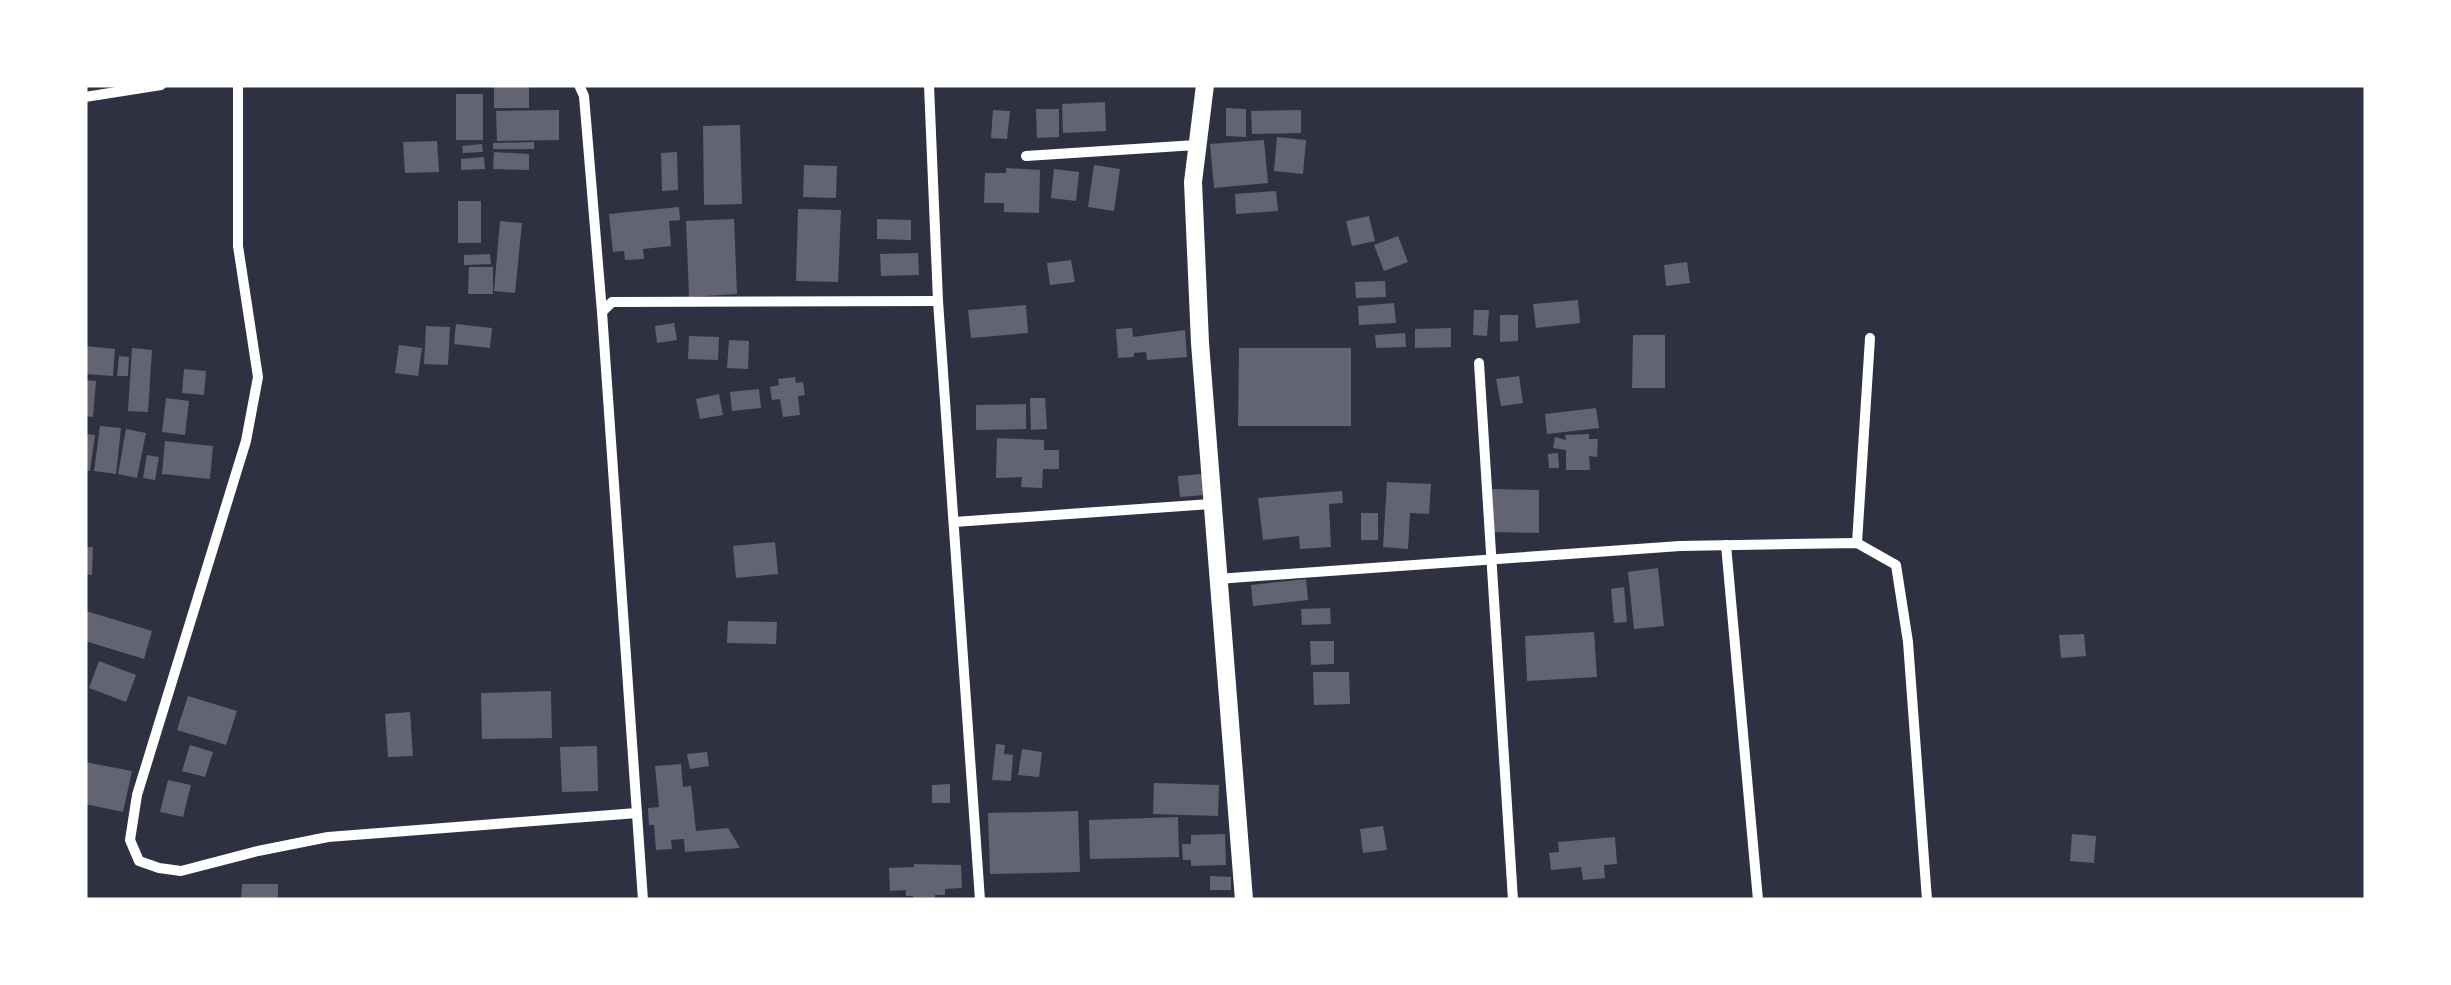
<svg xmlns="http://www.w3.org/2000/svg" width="2451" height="985" font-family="'Libre Baskerville',serif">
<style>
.building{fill:#626471}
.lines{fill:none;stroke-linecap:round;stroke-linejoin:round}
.minor{stroke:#fff;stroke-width:10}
.trunk{stroke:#fff;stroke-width:18}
</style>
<rect width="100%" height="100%" fill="#2d3142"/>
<g class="building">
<rect x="494" y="85" width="35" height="23"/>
<rect x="456" y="94" width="27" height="46"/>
<path d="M1105,102L1106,131L1063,133L1062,104Z"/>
<path d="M1226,108L1246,109V137L1226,136Z"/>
<path d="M1036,109H1059V137L1037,138Z"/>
<path d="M559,110V140L497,141L496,111Z"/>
<path d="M993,110L1010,111L1007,139L991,138Z"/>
<path d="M1301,110V133L1252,134L1251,111Z"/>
<path d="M740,125L742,204L704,205L703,126Z"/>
<path d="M1277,137L1306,140L1303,174L1274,171Z"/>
<path d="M1264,140L1268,183L1214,188L1210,144Z"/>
<path d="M437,141L439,172L405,173L403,142Z"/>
<path d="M534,142V149H493V143Z"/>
<path d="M482,144L483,152L463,153L462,146Z"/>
<path d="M494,152L529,154V170L493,169Z"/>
<path d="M677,152L678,190L662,191L661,153Z"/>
<path d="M484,157L485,169L461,170V159Z"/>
<path d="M804,165L837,166L836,198L803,197Z"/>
<path d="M1094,165L1120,169L1114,211L1088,207Z"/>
<path d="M1006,168L1040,170L1039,213L1004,212V203H984L985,173H1006Z"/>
<path d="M1054,169L1079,172L1076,201L1051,198Z"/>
<path d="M1276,191L1278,211L1236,214L1235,194Z"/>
<rect x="458" y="201" width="23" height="42"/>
<path d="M679,207L680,220L669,221L671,246L643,249L644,259L625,260L624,251L613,252L609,214Z"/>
<path d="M798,209L841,210L838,282L796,281Z"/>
<path d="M1369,216L1375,241L1352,246L1346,221Z"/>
<path d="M734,219L737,294L689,297L686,221Z"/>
<path d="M877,219L911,220V240L877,239Z"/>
<path d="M500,221L522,223L515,293L494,291Z"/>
<path d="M1398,236L1408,262L1384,271L1374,245Z"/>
<path d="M918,253L919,275L881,276L880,254Z"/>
<path d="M490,254L491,264L464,265V255Z"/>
<path d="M1071,260L1075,282L1050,285L1047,263Z"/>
<path d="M1687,262L1690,283L1666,286L1664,265Z"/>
<path d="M469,267H493V294H468Z"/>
<path d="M1385,281L1386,297L1356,298L1355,282Z"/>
<path d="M1578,300L1580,323L1536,328L1533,304Z"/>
<path d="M1394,303L1396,323L1359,325L1358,306Z"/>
<path d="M1026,305L1028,333L971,338L968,310Z"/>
<path d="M1474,310H1489L1487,336L1473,335Z"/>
<path d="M1500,315H1518V341L1500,342Z"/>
<path d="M674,323L677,340L657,343L655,326Z"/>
<path d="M456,324L492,328L490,348L454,344Z"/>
<path d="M426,326L450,327L448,365L424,364Z"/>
<path d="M1132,328L1133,337L1185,330L1187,357L1147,360L1146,352L1134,353V357L1118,358L1116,329Z"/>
<path d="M1451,328V347L1415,348V329Z"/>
<path d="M1405,333L1406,347L1376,348L1375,335Z"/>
<path d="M1633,335H1665V388H1632Z"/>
<path d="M689,336L719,337L718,360L688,359Z"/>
<path d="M729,340L749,341L748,369L727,368Z"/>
<path d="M399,345L422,348L418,376L395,373Z"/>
<path d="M85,346L115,349L113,376L85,374Z"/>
<path d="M132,348L152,350L148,412L128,411Z"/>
<path d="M1239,348H1351V426H1238Z"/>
<path d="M119,356L129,357L128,376H117Z"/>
<path d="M184,369L206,371L204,395L182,393Z"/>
<path d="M1519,376L1523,403L1501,406L1496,379Z"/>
<path d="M795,377L796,383L803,382L805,395L798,396L800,415L783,417L780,399L772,400L770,387L779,385L778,379Z"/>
<path d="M85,380L96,381L93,417L85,416Z"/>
<path d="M759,389L761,408L732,411L730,392Z"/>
<path d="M719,394L723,415L700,419L696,399Z"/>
<path d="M166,398L189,401L185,435L162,432Z"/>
<path d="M1030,398H1045L1047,429L1031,430Z"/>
<path d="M1026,404V429L976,430V405Z"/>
<path d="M1596,408L1599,428L1547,434L1545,414Z"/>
<path d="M100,426L121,428L116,474L94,471Z"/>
<path d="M126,429L146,433L137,478L118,474Z"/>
<path d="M85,434L95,435L90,471L85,470Z"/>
<path d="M1589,434V439H1598L1597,457L1589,456L1590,470H1566V450L1553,448L1555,437L1566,440L1565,435Z"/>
<path d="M997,438L1044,440V450H1059V469H1043L1042,488L1021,487L1022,477L996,478Z"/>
<path d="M165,441L213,446L210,479L162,474Z"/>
<path d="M1558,453L1559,468H1549L1548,454Z"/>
<path d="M147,455L159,457L155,480L143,478Z"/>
<path d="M1202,474L1204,495L1180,497L1178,476Z"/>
<path d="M1387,482L1431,484L1429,514L1410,513L1408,549L1383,547Z"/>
<path d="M1492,489L1539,490V533L1492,532Z"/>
<path d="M1342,491L1343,503L1329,504L1331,547L1300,549L1299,536L1263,540L1258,498Z"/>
<rect x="1361" y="513" width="17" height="27"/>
<path d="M775,542L778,574L736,578L733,546Z"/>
<path d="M85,547H93L92,575L85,574Z"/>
<path d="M1658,568L1664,626L1634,629L1628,572Z"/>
<path d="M1306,579L1308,600L1253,606L1251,585Z"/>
<path d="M1624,587L1627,622L1614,623L1611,589Z"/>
<path d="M1330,608L1331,624L1302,625L1301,609Z"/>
<path d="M86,611L152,631L144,659L85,641Z"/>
<path d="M728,621L777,622L776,644L727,643Z"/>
<path d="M1594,632L1597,677L1527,681L1525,636Z"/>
<path d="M2084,634L2086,656L2061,658L2059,635Z"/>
<path d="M1310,641H1334V664L1311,665Z"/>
<path d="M99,661L136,675L126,702L89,688Z"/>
<path d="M1313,672H1349L1350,704L1314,705Z"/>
<path d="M551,691L552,738L482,739L481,693Z"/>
<path d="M188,696L237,711L226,745L177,730Z"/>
<path d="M410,712L413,756L388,757L385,714Z"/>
<path d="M996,744L1005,745L1004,754L1013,755L1011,781L992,780Z"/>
<path d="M190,745L213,752L205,777L182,771Z"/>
<path d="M597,746L598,791L562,792L560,747Z"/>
<path d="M1022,749L1042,752L1039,777L1018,775Z"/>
<path d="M707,752L709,766L690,769L687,754Z"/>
<path d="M85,762L132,771L123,812L85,804Z"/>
<path d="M681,764L683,787L691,786L696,831L728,828L740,848L685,852L684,839L671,840L672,849L656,850L654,825H649L648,808L659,807L655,766Z"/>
<path d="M168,780L191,785L183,817L160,812Z"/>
<path d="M1154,783L1219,785L1218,816L1153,814Z"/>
<path d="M950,784V803H932V785Z"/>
<path d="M1078,811L1080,872L990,874L988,813Z"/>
<path d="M1178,817L1179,857L1090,859L1089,820Z"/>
<path d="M1383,826L1387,850L1363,853L1360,829Z"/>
<path d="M1225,834L1226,865L1191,866V860H1183L1182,844H1191V835Z"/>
<path d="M2072,834L2096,836L2094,863L2070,861Z"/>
<path d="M1615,837L1617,864L1604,865L1605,878L1583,880L1581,867L1551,870L1549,853L1559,852L1558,842Z"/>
<path d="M914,864L961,865L962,888L945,889V895H935V900H913V896H906V890L890,891L889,868L914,867Z"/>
<path d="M1210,876L1231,877V890H1210Z"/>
<path d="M242,884H278V900H241Z"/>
</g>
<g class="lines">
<g class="minor">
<path d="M238,85V246L258,377L246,441L137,795L130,840L139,861L159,868L181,871L258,851L328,837L637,813"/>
<path d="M579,85L584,96L602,312"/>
<path d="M929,85L938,301L980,900"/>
<path d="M85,97L161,85"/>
<path d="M1026,156L1196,145"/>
<path d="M1479,363L1513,900"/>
<path d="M954,522L1211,504"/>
<path d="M1857,543L1870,338"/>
<path d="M1726,545L1758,900"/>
<path d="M1217,579L1680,546L1790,544L1857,543L1896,565L1908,642L1927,900"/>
<path d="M643,900L602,312L612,302L938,301"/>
</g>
<path class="trunk" d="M1205,85L1193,182L1200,343L1244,900"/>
</g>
<rect width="2451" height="985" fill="none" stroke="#ffffff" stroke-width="175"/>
</svg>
